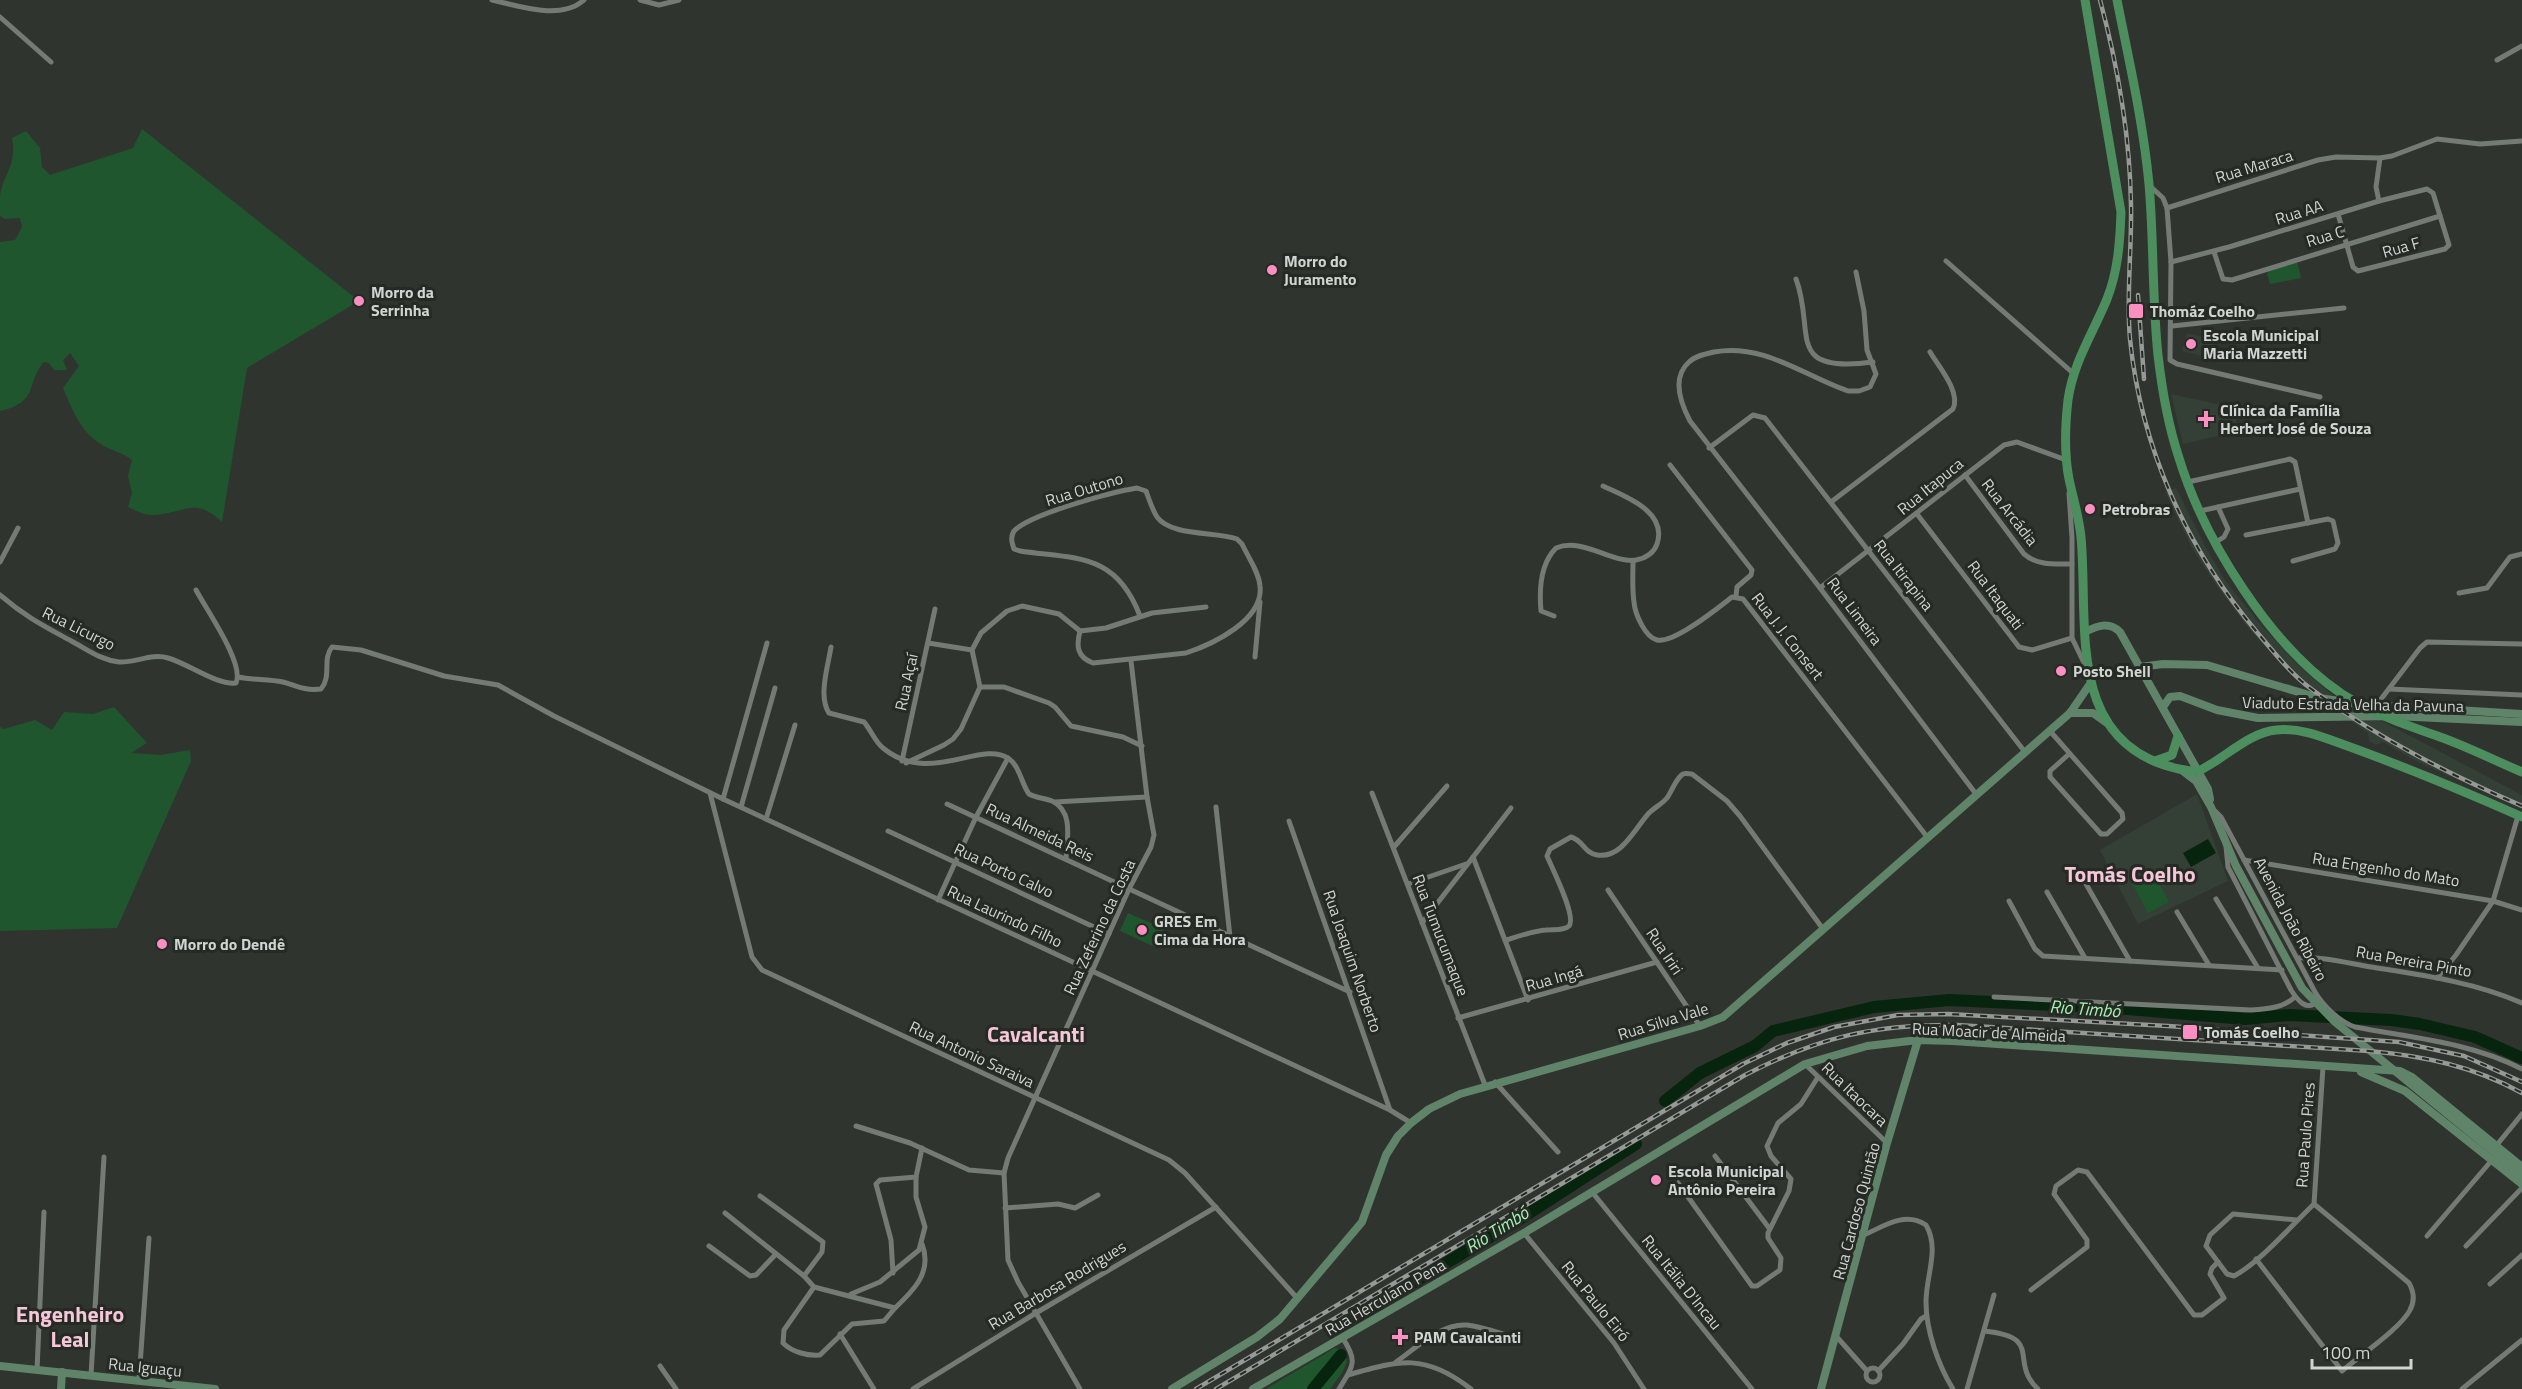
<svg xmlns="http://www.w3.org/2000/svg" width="2522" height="1389" font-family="'Titillium Web',sans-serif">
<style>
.built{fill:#343f36}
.green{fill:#20562d}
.water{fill:#07250e}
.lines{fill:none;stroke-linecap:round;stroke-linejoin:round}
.river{stroke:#07250e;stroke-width:12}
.street{stroke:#747a74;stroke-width:5}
.secondary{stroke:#608469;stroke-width:8}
.primary{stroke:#4c8e5e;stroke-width:9}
.rail-casing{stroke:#969996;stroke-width:4.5}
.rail{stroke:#252a25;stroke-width:2;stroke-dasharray:7;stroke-linecap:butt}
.poi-dot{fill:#fc8fc1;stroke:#252a25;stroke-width:2}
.labels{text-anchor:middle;stroke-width:6;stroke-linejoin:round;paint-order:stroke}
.street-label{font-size:16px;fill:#d1d4d1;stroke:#252a25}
.poi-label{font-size:16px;font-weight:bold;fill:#d1d4d1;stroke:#252a25;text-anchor:start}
.water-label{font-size:18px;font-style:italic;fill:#a2f3b1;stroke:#252a25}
.district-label{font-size:22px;font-weight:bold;fill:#f6c6d9;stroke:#252a25}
</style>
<rect width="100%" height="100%" fill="#2f342f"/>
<g class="built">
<path d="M2187,333L2214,340L2210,358L2182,351Z"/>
<path d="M2171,394L2232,407L2239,431L2183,444Z"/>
<path d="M2176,488L2204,544L2225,580L2260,624L2298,665L2331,694L2522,795V809L2416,761L2383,742L2376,745L2369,741L2368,733L2305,688L2250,630L2216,585L2192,548L2165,492Z"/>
<path d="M2197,794L2228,881L2138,924L2100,850Z"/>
</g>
<g class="green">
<path d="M142,129L359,301L247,368L222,522C194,495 183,515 151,515C143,515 135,510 128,507L132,493L128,476L132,460C122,452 109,450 99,443C80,430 72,409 63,388L79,366L70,353L63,360L67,370H54L49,363L44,362C25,384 40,402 0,411V242L15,240L22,227L20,218L5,219L0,216C0,210 0,203 0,196C4,172 17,166 12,138L26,131L40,148L42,167L50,175L133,148Z"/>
<path d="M2297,261L2301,278L2270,284L2266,268Z"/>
<path d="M114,707L147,743L131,753L161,755L190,750L191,761L117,928L0,931V727L4,729L35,720L52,730L64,712L93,714Z"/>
<path d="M2153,872L2169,902L2148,913L2132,883Z"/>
<path d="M1128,913L1164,929L1155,947L1120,931Z"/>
<path d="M1335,1348L1344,1351L1347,1362L1342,1373L1330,1389H1266Z"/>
</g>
<path class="water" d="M2208,839L2216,853L2191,867L2183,853Z"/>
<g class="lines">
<g class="river">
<path d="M1665,1101L1700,1073L1755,1046L1773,1031L1874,1007L1949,1000L2116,1008L2245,1019L2289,1015L2391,1020L2420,1024L2475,1037L2522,1058"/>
<path d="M1359,1315L1520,1219L1636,1144"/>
<path d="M1313,1389L1341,1355"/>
</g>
<g class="street">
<path d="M492,0C519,6 561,21 584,0"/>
<path d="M640,0L659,5L679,0"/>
<path d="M0,17L51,62"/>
<path d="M2497,60L2522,46"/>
<path d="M2150,186L2163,198L2167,208L2318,160L2336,157L2380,158L2392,156L2437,139L2480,144L2522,141"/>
<path d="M2379,201L2376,187L2380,158"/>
<path d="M2167,208L2171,262L2170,360L2177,364L2320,397"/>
<path d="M2214,252L2223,279L2232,280L2440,216"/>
<path d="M1946,261L2074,374"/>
<path d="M2171,262L2229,247L2379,201L2427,189L2433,193L2449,245L2445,249L2358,271L2353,267L2338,214"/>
<path d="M1856,272L1864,311L1867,350L1876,374L1870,387L1859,391H1848C1804,376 1764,343 1714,352C1705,354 1695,356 1689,362C1671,378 1681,404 1690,421L1820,588L1976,794"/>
<path d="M1796,279C1816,332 1783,374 1873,362"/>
<path d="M2172,326L2344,308"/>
<path d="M1709,448L1753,415L1765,418L2025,752"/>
<path d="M1670,465L1752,570L1751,575L1737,587L1736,596"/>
<path d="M1965,475L2024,554C2038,566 2055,564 2072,564"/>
<path d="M2188,482L2290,459L2295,462L2308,523"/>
<path d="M2069,493L2072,538V638L2087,669"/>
<path d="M1831,502L1953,409C1961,392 1939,367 1930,352"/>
<path d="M2200,511L2300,489"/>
<path d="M1917,514L2019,647L2032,650L2072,638"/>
<path d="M2246,535L2328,519L2333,521L2338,543L2335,549L2293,561"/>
<path d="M2216,542L2224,537L2228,529L2218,507"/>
<path d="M1633,561C1633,574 1632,589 1634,602C1635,614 1645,637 1657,640C1674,644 1719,607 1732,597L1743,599L1928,838"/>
<path d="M0,562L18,528"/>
<path d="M1820,588L2004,445L2017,442L2066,460"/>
<path d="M2459,593L2487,588L2510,557L2522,554"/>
<path d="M0,595C24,616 46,627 73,642C88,650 101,660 119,662C135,663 152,653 168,658C189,664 216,685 236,683C245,664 206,609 196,590"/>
<path d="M1554,616L1541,611C1539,589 1540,564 1556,548C1583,537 1613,564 1636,560C1646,558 1654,553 1657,544C1668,511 1624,496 1603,486"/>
<path d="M1080,631C1076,646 1077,657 1093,663L1186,653C1213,644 1264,620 1260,586C1259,572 1248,557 1242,544L1237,539C1216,531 1172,537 1157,517C1152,509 1149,499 1146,491L1137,488C1112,492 1030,514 1014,531C1010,537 1012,543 1014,549L1020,551C1075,559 1116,552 1140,616"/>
<path d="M831,647C828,666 818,697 829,713L864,722C871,730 875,742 883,748C929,786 980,740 1008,758C1020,766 1021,783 1029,794C1036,798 1045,798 1052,801C1074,811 1067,840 1066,859"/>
<path d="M972,650L981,633L1007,611L1022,606L1059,614L1080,631L1106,628L1152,613L1206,607"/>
<path d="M1255,657L1260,602"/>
<path d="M238,677C253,680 268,679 283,682C298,686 304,691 321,689C332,676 322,659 332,647L361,650L444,676L498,685L554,716L723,799L1390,1110L1411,1123"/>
<path d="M980,687H1004L1049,703L1055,707L1071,726L1123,737L1142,746"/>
<path d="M2389,689L2522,695"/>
<path d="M2375,707L2420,648L2427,642L2522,644"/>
<path d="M2050,731L2122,813L2123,819L2107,834H2101L2050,777V771L2069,754"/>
<path d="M902,761L935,609"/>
<path d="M906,763L944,745L953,739L961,729L980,687L972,650L928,643"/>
<path d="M710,793L752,957L762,970L1169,1160L1185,1173L1297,1298"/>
<path d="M1372,793L1485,1085"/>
<path d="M723,799L767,643"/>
<path d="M1055,802L1147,797"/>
<path d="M947,804L1350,992"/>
<path d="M741,807L775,688"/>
<path d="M1216,807L1230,937"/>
<path d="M2214,810L2221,817L2315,992C2323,1006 2340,1022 2355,1027C2412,1038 2469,1042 2522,1069"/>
<path d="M766,819L795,725"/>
<path d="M1289,821L1390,1110"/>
<path d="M888,831L1109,934"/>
<path d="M2226,846L2228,867L2291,990C2298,1001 2307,1012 2318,1001"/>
<path d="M1394,847L1447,786"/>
<path d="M1473,857L1528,1000"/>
<path d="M2244,860L2493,901L2522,910"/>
<path d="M2082,877L2130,961"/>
<path d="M1408,884L1466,864"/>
<path d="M1608,890L1700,1026"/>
<path d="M2047,892L2085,958"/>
<path d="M2216,899L2258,968"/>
<path d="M938,900L976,817L1008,758"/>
<path d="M2009,901L2035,949L2043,956L2282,970"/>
<path d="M2177,912L2209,965"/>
<path d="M1422,923L1511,808"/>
<path d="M1506,940C1519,936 1533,931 1546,930C1553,929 1564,931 1569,926C1577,917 1552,868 1547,856L1550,849L1571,837C1583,840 1584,853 1597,855C1622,859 1635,828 1649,813C1655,807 1662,804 1667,798C1672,791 1676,778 1683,774C1686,773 1689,774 1692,774L1727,801L1740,816L1823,929"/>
<path d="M2298,958C2322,956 2347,963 2371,967C2422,975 2474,982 2522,1003"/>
<path d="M2437,978L2456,955L2493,901L2518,816"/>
<path d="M1994,997L2251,1010C2267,1009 2283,1008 2295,997"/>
<path d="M1458,1018L1657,962"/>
<path d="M1805,1064L1887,1143"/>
<path d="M1495,1082L1558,1152"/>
<path d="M856,1126L910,1143L969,1170L1004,1173"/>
<path d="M2496,1146L2522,1114"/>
<path d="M1715,1156L1769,1228"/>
<path d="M1678,1183L1752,1286H1757L1780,1270L1781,1258L1768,1238V1233L1789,1191L1791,1179L1771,1156L1767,1146L1778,1123L1801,1104L1818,1077"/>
<path d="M1592,1192L1752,1389"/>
<path d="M760,1196L823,1242L822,1252L804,1276"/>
<path d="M1005,1208L1058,1204L1075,1208L1098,1195"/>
<path d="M725,1213L804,1276L814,1287L895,1308L884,1321L852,1324L820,1355C807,1356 792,1352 783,1343L784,1330L814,1287"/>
<path d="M2297,1220L2233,1214L2210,1235L2206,1246L2227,1274L2234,1276C2260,1262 2292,1225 2314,1204L2323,1067"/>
<path d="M1524,1233L1614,1343L1644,1389"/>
<path d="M1864,1235C1884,1226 1905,1211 1926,1225C1940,1249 1926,1275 1926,1302C1926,1330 1938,1365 1953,1389"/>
<path d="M2427,1236L2492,1160"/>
<path d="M709,1246L750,1276L756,1275L776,1254"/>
<path d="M2466,1246L2522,1188"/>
<path d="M2256,1259L2342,1371C2358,1357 2401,1328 2410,1310C2415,1301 2414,1292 2409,1283L2314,1204"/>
<path d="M893,1273L891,1240L876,1184L880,1180L916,1177L922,1148"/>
<path d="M2490,1284L2522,1255"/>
<path d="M2031,1290L2087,1247V1240L2054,1194L2056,1186L2078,1170L2087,1172L2194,1315H2202L2224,1298L2210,1274L2212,1268L2218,1262"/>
<path d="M851,1294L880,1282L919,1250L925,1227L916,1197V1177"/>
<path d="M895,1308C913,1291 933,1272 922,1244"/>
<path d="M1984,1331C2045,1337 2008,1361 2038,1389"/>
<path d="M840,1334L874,1389"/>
<path d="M1836,1336L1867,1371"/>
<path d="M1396,1362C1416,1348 1441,1323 1467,1325C1483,1327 1499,1333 1514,1337"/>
<path d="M660,1366L676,1389"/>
<circle cx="1873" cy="1375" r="7"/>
<path d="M37,1370L44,1212"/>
<path d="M1878,1371L1903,1344L1921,1319L1926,1316"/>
<path d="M91,1375L104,1157"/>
<path d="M1348,1375C1400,1360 1425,1353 1471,1389"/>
<path d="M139,1380L149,1238"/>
<path d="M913,1389L1036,1313L1216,1207"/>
<path d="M1080,1389L1018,1282L1008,1260L1004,1173L1008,1158L1129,889L1151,847L1154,835L1147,797L1131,661"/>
<path d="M1339,1389C1354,1365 1358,1361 1342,1337"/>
<path d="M1967,1389L1994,1295"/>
<path d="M2462,1389L2522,1340"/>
</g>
<g class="secondary">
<path d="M2085,632C2097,626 2109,621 2120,632L2208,789L2210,799"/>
<path d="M2140,667L2163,664L2207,665L2319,698L2359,704L2522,714"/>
<path d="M2163,707L2170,697L2180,696L2217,710L2258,718L2394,716L2522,722"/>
<path d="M2070,713H2093L2107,723"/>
<path d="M2183,771L2196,781L2211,807L2236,866L2302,988L2335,1022L2522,1175"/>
<path d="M2361,1072L2405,1091L2522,1184"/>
<path d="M0,1366L215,1389"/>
<path d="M61,1389L62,1372"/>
<path d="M1172,1389L1257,1337L1280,1319L1362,1222L1386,1155L1398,1136L1411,1123L1429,1109L1460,1094L1700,1026L1723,1017L2070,713L2090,684"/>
<path d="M1253,1389L1524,1233L1805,1064L1867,1046L1918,1040L1953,1041L2400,1071L2412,1077L2522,1167"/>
<path d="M1821,1389L1887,1143L1918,1040"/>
</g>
<g class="primary">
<path d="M2085,0L2121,212C2120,242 2118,271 2107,299C2093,333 2073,363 2068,400C2065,426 2064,453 2069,479C2073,498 2079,517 2081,537C2089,623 2064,744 2179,769C2184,770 2193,772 2198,771C2202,770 2207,766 2211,764C2231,752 2253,732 2276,730C2303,727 2329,740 2353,748C2410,769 2466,792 2522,817"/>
<path d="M2117,0C2129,61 2143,121 2149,184C2154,241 2152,298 2158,355C2162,390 2168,425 2179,458C2204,540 2271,647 2342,694C2373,714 2409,726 2443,738C2470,748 2496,761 2522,772"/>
<path d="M2155,761L2172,755L2178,736"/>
</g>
<g class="rail-casing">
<g id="rail">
<path d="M2100,0C2118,67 2130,136 2131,205C2132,249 2126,297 2130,339C2141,448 2186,547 2256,631C2272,650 2290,673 2310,688C2375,737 2448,774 2522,806"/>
<path d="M2138,295L2144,379"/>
<path d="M1196,1389L1743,1064L1787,1043L1834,1027L1898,1015L1948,1014L2168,1026L2399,1042L2464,1056L2522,1082"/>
<path d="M1216,1389L1745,1075C1819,1037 1875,1024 1957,1025L2369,1051C2424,1056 2473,1066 2522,1093"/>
</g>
</g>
<use href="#rail" class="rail"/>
</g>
<g class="poi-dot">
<circle cx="1272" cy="270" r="6"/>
<circle cx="359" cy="301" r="6"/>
<rect x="2128" y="303" width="16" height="16" rx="3"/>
<circle cx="2191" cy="344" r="6"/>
<path d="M2203 410h6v6h6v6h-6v6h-6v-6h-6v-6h6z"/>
<circle cx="2090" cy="509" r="6"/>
<circle cx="2061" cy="671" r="6"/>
<circle cx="1142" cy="930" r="6"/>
<circle cx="162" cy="944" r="6"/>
<rect x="2182" y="1024" width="16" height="16" rx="3"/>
<circle cx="1656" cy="1180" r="6"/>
<path d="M1397 1328h6v6h6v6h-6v6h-6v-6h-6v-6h6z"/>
</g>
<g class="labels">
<g class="street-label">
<text transform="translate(2254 166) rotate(-17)" y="6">Rua Maraca</text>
<text transform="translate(2299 212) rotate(-17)" y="6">Rua AA</text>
<text transform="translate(2325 236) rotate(-17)" y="6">Rua C</text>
<text transform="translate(2401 247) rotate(-16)" y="6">Rua F</text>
<text transform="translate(1930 486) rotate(-39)" y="6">Rua Itapuca</text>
<text transform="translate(1084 489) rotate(-17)" y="6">Rua Outono</text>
<text transform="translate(2010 512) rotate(52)" y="6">Rua Arcádia</text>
<text transform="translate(1904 575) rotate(52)" y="6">Rua Itirapina</text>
<text transform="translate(1996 595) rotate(53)" y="6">Rua Itaquati</text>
<text transform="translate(1855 611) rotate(53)" y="6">Rua Limeira</text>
<text transform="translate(79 628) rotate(26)" y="6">Rua Licurgo</text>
<text transform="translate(1788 636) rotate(52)" y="6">Rua J. J. Consert</text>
<text transform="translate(906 682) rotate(-78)" y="6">Rua Açaí</text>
<text transform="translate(2353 704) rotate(1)" y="6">Viaduto Estrada Velha da Pavuna</text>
<text transform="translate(1040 832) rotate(25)" y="6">Rua Almeida Reis</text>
<text transform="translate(2386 869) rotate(9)" y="6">Rua Engenho do Mato</text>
<text transform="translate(1004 870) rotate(25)" y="6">Rua Porto Calvo</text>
<text transform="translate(1005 916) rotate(25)" y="6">Rua Laurindo Filho</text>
<text transform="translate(2291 919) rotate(62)" y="6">Avenida João Ribeiro</text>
<text transform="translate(1099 927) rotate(-65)" y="6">Rua Zeferino da Costa</text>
<text transform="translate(1441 935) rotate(69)" y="6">Rua Tumucumaque</text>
<text transform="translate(1665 951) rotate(56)" y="6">Rua Iriri</text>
<text transform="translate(1353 961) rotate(71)" y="6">Rua Joaquim Norberto</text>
<text transform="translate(2414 961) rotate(10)" y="6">Rua Pereira Pinto</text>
<text transform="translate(1554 978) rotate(-16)" y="6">Rua Ingá</text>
<text transform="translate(1663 1021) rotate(-17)" y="6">Rua Silva Vale</text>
<text transform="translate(1989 1032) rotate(3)" y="6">Rua Moacir de Almeida</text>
<text transform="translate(972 1054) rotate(25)" y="6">Rua Antonio Saraiva</text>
<text transform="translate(1855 1094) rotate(44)" y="6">Rua Itaocara</text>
<text transform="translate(2305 1135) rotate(-86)" y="6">Rua Paulo Pires</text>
<text transform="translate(1856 1211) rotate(-75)" y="6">Rua Cardoso Quintão</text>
<text transform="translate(1682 1282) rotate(51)" y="6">Rua Itália D'Incau</text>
<text transform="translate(1057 1285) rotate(-31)" y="6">Rua Barbosa Rodrigues</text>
<text transform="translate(1385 1297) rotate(-30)" y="6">Rua Herculano Pena</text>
<text transform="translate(1596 1301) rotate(51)" y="6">Rua Paulo Eiró</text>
<text transform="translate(145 1367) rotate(6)" y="6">Rua Iguaçu</text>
</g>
<g class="poi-label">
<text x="1284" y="267">Morro do<tspan x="1284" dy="18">Juramento</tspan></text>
<text x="371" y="298">Morro da<tspan x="371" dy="18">Serrinha</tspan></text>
<text x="2150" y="317">Thomáz Coelho</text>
<text x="2203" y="341">Escola Municipal<tspan x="2203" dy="18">Maria Mazzetti</tspan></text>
<text x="2220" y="416">Clínica da Família<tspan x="2220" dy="18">Herbert José de Souza</tspan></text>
<text x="2102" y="515">Petrobras</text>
<text x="2073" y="677">Posto Shell</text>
<text x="1154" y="927">GRES Em<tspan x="1154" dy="18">Cima da Hora</tspan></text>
<text x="174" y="950">Morro do Dendê</text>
<text x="2204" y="1038">Tomás Coelho</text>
<text x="1668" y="1177">Escola Municipal<tspan x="1668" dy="18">Antônio Pereira</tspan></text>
<text x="1414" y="1343">PAM Cavalcanti</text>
</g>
<g class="water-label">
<text transform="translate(2085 1009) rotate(4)" y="6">Rio Timbó</text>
<text transform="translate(1497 1230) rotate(-32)" y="6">Rio Timbó</text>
</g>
<g class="district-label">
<text x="2130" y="882">Tomás Coelho</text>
<text x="1036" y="1042">Cavalcanti</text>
<text x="70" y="1322">Engenheiro<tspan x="70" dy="25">Leal</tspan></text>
</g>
</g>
<path d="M2312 1359v9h99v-9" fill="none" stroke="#d1d4d1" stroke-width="3"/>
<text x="2321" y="1359" font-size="18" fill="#d1d4d1" stroke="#252a25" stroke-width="4.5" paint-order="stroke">100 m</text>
</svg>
